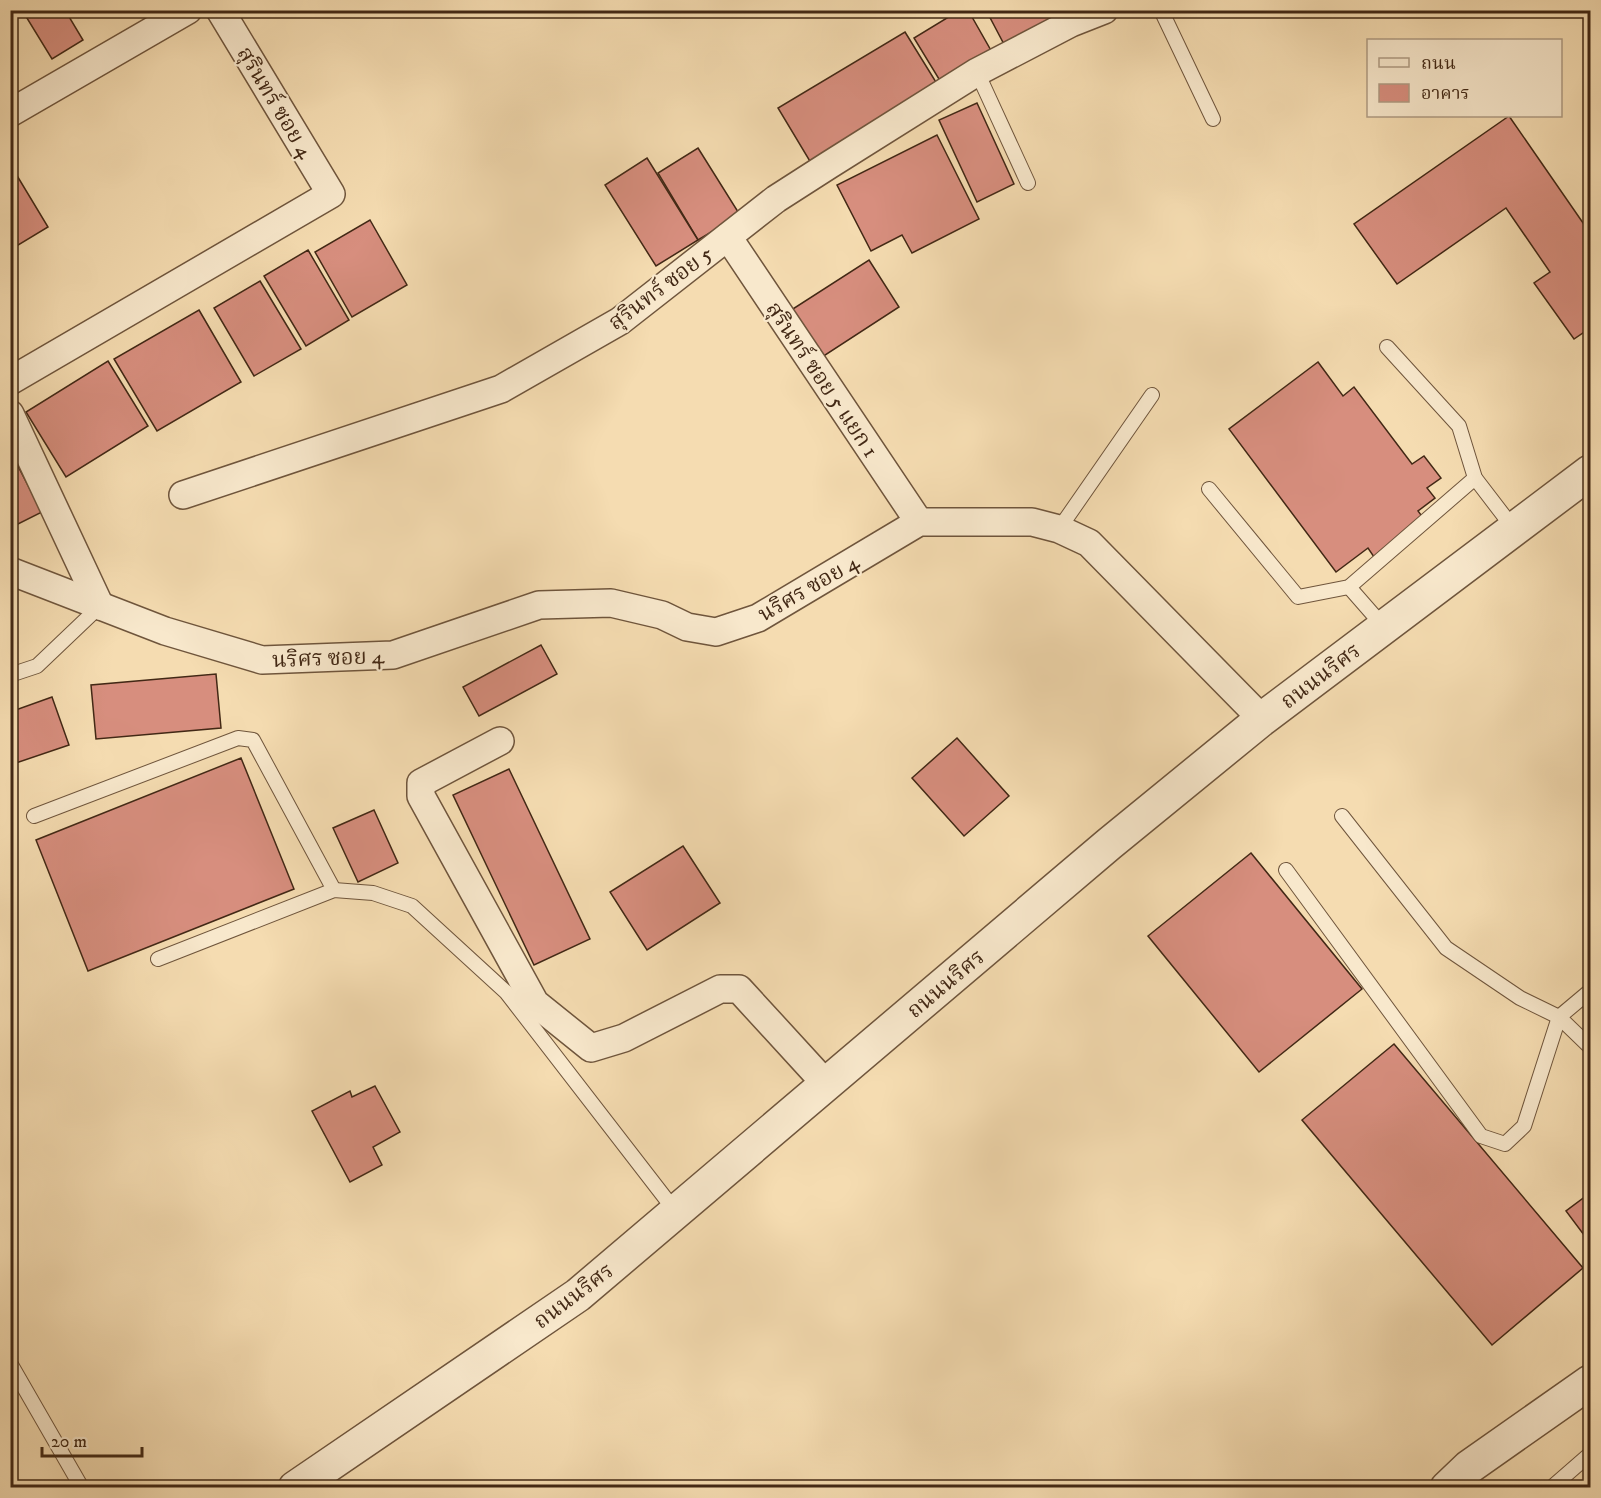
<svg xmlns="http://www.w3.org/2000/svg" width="1601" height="1498" font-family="'IM FELL DW Pica','Noto Serif Thai',serif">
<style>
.building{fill:#d78e7e;stroke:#422815;stroke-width:1.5}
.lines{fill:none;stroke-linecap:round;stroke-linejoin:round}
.service-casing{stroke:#6f553c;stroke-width:16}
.minor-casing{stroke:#6f553c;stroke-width:30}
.tertiary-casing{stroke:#6f553c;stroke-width:36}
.service{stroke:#f8e8cc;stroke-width:14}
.minor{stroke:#f8e8cc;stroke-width:27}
.tertiary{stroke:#f8e8cc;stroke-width:33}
.labels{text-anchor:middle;stroke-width:4.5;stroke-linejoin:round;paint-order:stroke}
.street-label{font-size:22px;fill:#422815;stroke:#f8e8cc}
</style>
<rect width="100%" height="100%" fill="#f5dcb1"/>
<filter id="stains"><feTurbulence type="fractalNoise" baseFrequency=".00333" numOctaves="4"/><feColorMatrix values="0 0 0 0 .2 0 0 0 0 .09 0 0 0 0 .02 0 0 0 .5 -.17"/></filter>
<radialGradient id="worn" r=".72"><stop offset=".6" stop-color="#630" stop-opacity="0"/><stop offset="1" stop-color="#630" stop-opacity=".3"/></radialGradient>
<g class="building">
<path d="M22,10H65L83,40L52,59Z"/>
<path d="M960,10H968L993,54L942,84L914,38Z"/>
<path d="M986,10H1053L1059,21L1006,48Z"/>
<path d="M905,32L939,87L811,163L778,108Z"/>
<path d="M977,103L1014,184L977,202L939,120Z"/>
<path d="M1509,116L1590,233V328L1574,339L1534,283L1550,272L1506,208L1397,284L1354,224Z"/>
<path d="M937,135L979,219L912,253L902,235L871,251L837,185Z"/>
<path d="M698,148L740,215L698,240L658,173Z"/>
<path d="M647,158L698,240L656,266L605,185Z"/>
<path d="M10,164L48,227L10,250Z"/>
<path d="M370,220L407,285L352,317L315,252Z"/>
<path d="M308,250L349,320L306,346L264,276Z"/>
<path d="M869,260L899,307L816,361L785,314Z"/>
<path d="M260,281L301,349L254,376L214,308Z"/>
<path d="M199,310L241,382L157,431L114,359Z"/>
<path d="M108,361L148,426L66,477L26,412Z"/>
<path d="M1318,362L1343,396L1354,387L1412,464L1424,456L1441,478L1427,488L1435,498L1418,511L1424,519L1374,557L1368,548L1336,572L1229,429Z"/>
<path d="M10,451L42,512L10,528Z"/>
<path d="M541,645L557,674L479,716L463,687Z"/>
<path d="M216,674L221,728L96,739L91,685Z"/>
<path d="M52,697L69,745L10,765V712Z"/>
<path d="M957,738L1009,796L964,836L912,778Z"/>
<path d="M241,758L294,889L88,971L36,840Z"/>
<path d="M509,769L590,939L534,965L453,795Z"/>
<path d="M374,810L398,863L358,882L333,828Z"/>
<path d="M683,846L720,903L647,950L610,892Z"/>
<path d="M1251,853L1362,989L1259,1072L1148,936Z"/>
<path d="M1394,1044L1583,1268L1492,1345L1302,1120Z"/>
<path d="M375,1086L400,1132L373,1147L382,1165L350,1182L312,1111L350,1091L352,1097Z"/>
<path d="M1590,1193V1243L1566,1211Z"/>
</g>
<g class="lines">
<g class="service-casing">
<g id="service">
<path d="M1161,10L1213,119"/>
<path d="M977,72L1028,183"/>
<path d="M1387,347L1459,426L1475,478L1514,529"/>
<path d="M1209,489L1298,597L1349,587L1475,478"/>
<path d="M1059,529L1152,395"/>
<path d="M1349,587L1384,627"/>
<path d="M10,675L37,666L100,606"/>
<path d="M34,816L238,738L253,740L334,890"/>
<path d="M1342,816L1446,948L1520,998L1559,1017L1590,1047"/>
<path d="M1286,870L1481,1136L1505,1144L1524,1126L1559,1017L1590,991"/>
<path d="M158,959L334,890L373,893L412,906L506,992L676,1212"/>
<path d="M10,1363L82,1488"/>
<path d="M1551,1488L1590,1454"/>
</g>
</g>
<g class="minor-casing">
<g id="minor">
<path d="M10,113L188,10"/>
<path d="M728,237L919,522"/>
<path d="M10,381L331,194L220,10"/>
<path d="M10,414L100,606"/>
<path d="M183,495L501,389L620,321L776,199L829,165L977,72L1071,23L1104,10"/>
<path d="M10,571L165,631L262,660L393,655L539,605L611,603L662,615L687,627L716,632L758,618L919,522H1032L1059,529L1089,543L1262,719"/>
<path d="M500,741L421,783V796L535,1003L591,1048L624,1038L720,989H739L826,1084"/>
</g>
</g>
<g class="tertiary-casing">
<g id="tertiary">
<path d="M295,1488L578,1295L1109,844L1262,719L1590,472"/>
<path d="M1447,1488L1469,1467L1590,1382"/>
</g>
</g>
<use href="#service" class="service"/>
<use href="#minor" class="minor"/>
<use href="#tertiary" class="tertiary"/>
</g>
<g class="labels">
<g class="street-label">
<text transform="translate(276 102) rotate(59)" y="8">สุรินทร์ ซอย 4</text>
<text transform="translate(660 287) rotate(-37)" y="8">สุรินทร์ ซอย 5</text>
<text transform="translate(823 379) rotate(56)" y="8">สุรินทร์ ซอย 5 แยก 1</text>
<text transform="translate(808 587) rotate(-30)" y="8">นริศร ซอย 4</text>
<text transform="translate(328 657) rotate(-2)" y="8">นริศร ซอย 4</text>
<text transform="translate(1320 675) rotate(-37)" y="8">ถนนนริศร</text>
<text transform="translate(945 983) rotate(-40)" y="8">ถนนนริศร</text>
<text transform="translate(573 1295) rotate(-37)" y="8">ถนนนริศร</text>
</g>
</g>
<rect width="1601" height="1498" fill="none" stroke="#f5dcb1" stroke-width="36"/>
<rect x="12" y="12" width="1577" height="1474" fill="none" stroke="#422815" stroke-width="3"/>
<rect x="18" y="18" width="1565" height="1462" fill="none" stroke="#422815" stroke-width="1.5"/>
<rect x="1367" y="39" width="195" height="78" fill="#f8e8cc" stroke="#af9b83" stroke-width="1.5"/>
<rect x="1379" y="58" width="30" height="9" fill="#f8e8cc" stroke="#af9b83" stroke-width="1.5"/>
<text x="1421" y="69" font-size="18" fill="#422815">ถนน</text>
<rect x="1379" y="84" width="30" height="18" fill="#d78e7e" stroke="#af9b83" stroke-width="1.5"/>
<text x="1421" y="99" font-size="18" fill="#422815">อาคาร</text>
<path d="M42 1447v9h100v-9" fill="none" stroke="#422815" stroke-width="3"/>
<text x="51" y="1447" font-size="18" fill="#422815" stroke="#f8e8cc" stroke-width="4.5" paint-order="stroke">20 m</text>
<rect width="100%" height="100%" filter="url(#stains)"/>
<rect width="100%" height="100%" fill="url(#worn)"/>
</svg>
